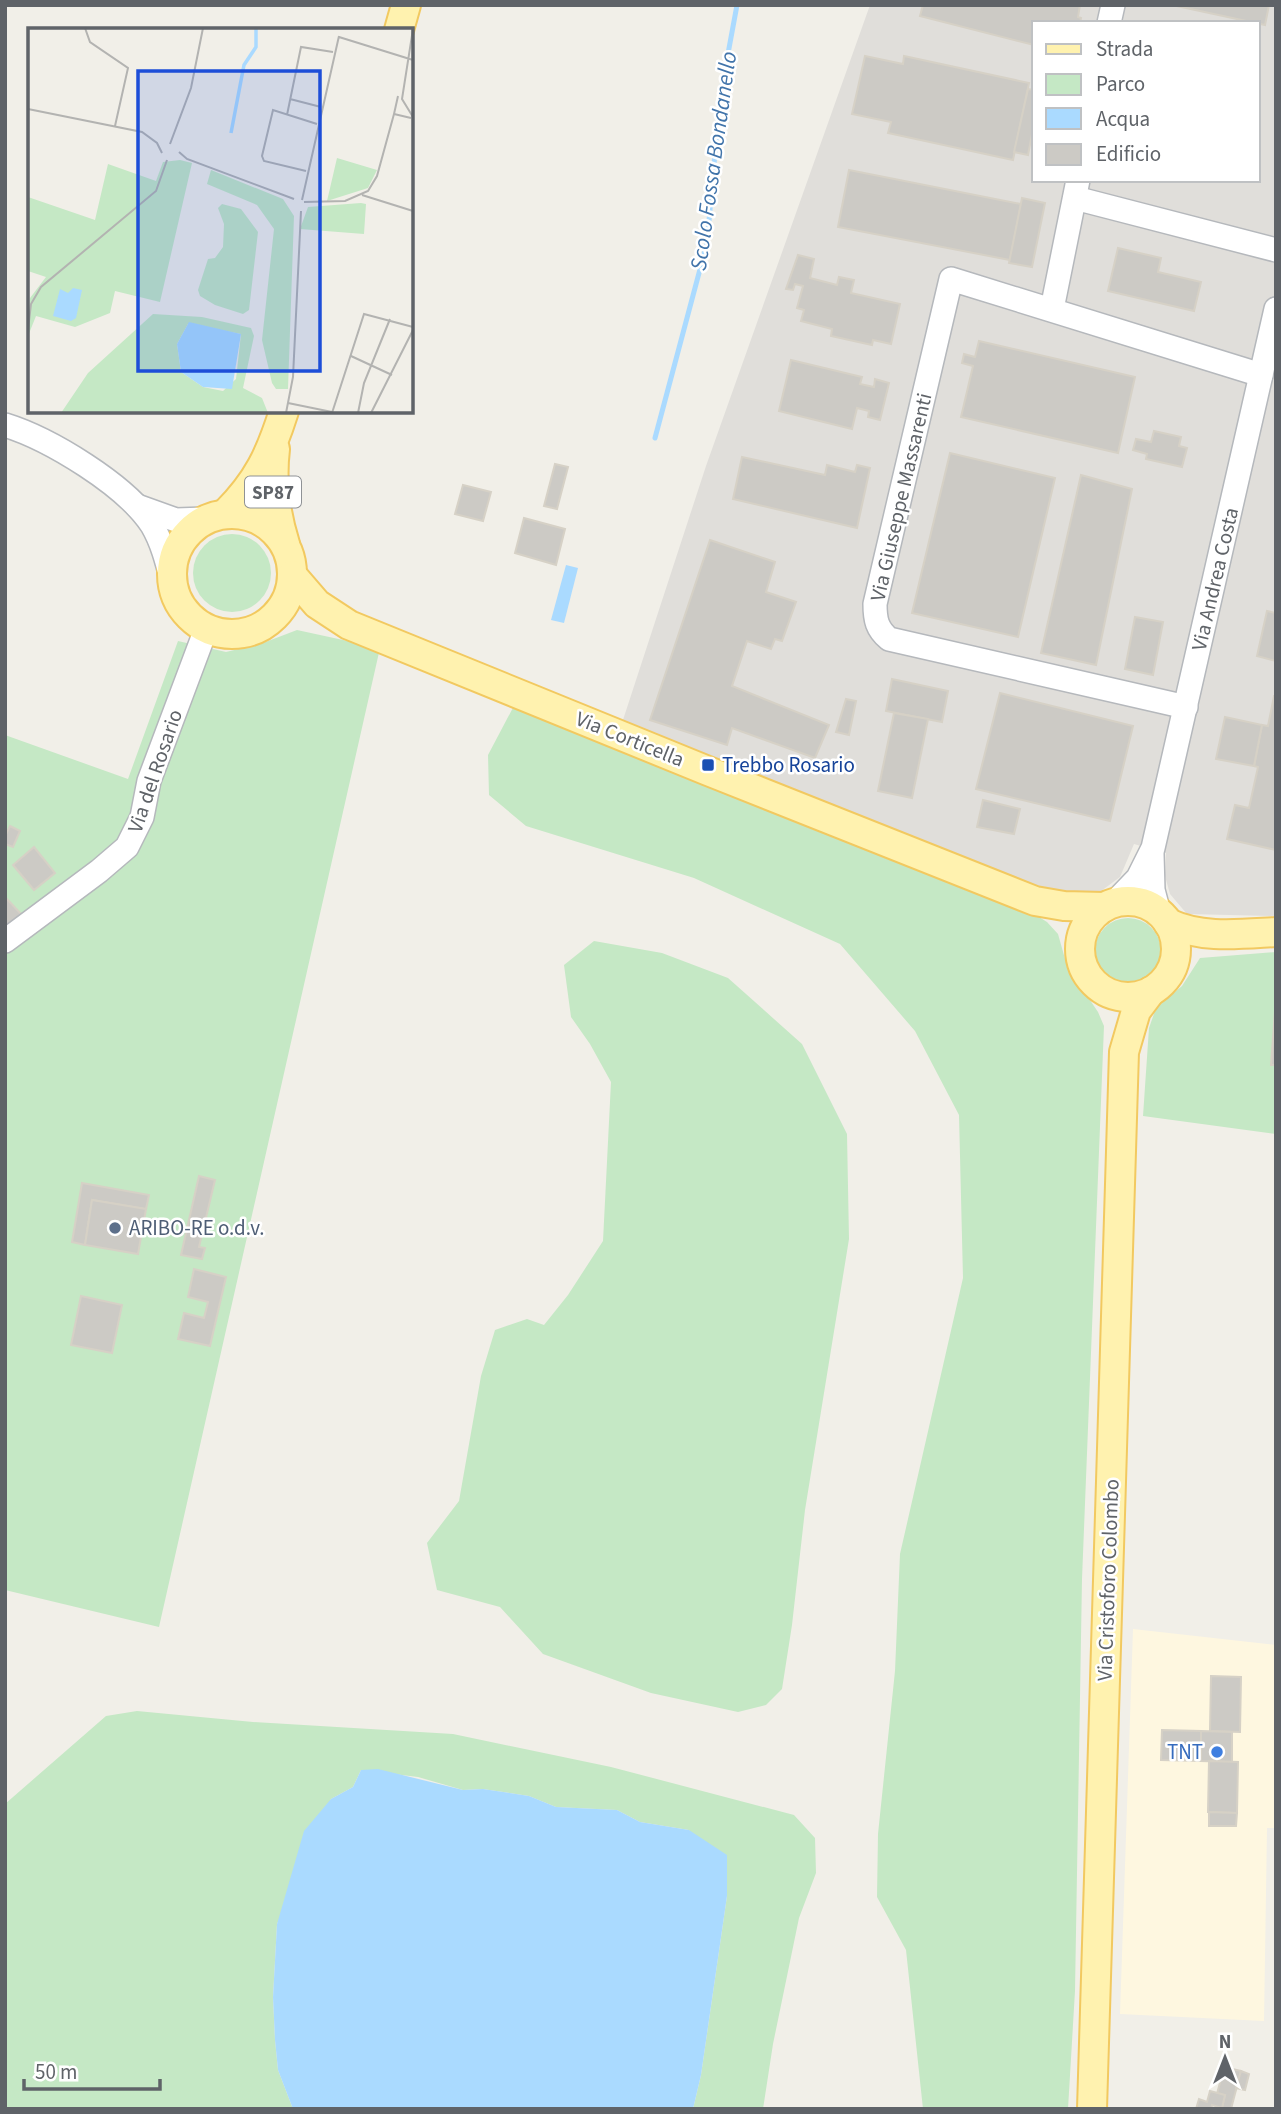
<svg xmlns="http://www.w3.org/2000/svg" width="1281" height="2114" font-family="'Source Sans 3',sans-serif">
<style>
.commercial{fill:#fef7e0}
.industrial{fill:#e0deda;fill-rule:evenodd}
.green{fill:#c5e8c5}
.water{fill:#aadaff}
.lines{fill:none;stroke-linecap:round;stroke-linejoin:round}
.stream{stroke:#aadaff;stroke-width:5}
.building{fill:#cccac5;stroke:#d6d1c6;stroke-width:2}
.minor-casing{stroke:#b5b8bc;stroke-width:26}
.major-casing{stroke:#f2c960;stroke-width:32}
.minor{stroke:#fff;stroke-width:23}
.major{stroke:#fff2af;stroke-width:28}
.transit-dot{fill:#1a4fb4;stroke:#fff;stroke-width:2.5}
.service-dot{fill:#5c6f8a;stroke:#fff;stroke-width:2.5}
.shop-dot{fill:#3f7fe0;stroke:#fff;stroke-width:2.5}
.labels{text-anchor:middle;stroke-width:5;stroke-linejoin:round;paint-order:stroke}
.shield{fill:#fff;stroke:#8f9295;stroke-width:2}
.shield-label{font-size:19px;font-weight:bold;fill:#5f6368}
.street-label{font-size:21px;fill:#5f6368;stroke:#fff}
.transit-label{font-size:21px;fill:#164399;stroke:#fff;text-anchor:start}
.service-label{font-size:21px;fill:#4e5e75;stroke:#fff;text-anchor:start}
.shop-label{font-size:21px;fill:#366cbe;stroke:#fff;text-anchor:end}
.water-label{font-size:23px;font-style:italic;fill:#4174aa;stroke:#fff}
.inset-river{fill:none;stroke:#aadaff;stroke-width:3.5}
.inset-road{fill:none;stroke:#b3b3b1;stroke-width:2}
.view{fill:#1d4ed8;fill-opacity:0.15;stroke:#1d4ed8;stroke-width:3.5}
.inset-edge{fill:none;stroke:#5f6368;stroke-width:3.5}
</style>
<rect width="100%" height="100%" fill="#f1efe8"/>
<path class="commercial" d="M1133,1629L1276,1645V1828H1267L1264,2021L1120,2014Z"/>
<path class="industrial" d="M870,5H1276V916L1187,914L1170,894L1165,876L1166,853L1134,844L1120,877L1097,894L1078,896L1036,888L621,726L706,466ZM1034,23H1258V180H1034Z"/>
<g class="green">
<circle cx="232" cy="573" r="39"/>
<path d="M297,630L380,648L159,1627L5,1590V735L128,779L178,641L226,652L263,643Z"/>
<path d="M516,702L1023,907L1047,922L1058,934L1067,966L1098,1012L1104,1026L1082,1579L1075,1991L1068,2109H923L906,1950L877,1897L878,1834L895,1671L900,1554L963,1278L959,1115L915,1031L840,944L694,878L526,826L489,795L488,755Z"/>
<circle cx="1128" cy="951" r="33"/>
<path d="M594,941L662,953L728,978L802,1044L847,1134L849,1239L805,1510L792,1625L782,1689L766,1705L738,1712L651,1693L543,1654L500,1607L437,1590L427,1543L459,1501L481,1376L495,1330L527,1319L544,1325L568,1295L603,1241L611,1082L590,1044L571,1017L564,965Z"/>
<path d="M1276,952V1134L1143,1116L1149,1028L1156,1008L1182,986L1200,958Z"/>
<path d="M137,1711L253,1722L453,1734L611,1767L794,1815L815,1838L816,1873L799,1918L773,2044L763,2109H693L701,2075L727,1896L689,1830L640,1822L617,1810L556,1807L529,1796L483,1789L463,1790L418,1777L361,1770L353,1787L331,1799L277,1924L273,1997L275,2040L278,2070L293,2109H5V1804L106,1716Z"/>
</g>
<g class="water">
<path d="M566,565L578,568L564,623L551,620Z"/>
<path d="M378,1769L463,1790L483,1789L529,1796L556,1807L617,1810L640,1822L689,1830L727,1855V1896L701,2075L693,2109H293L278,2070L275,2040L273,1997L277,1924L304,1831L331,1799L353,1787L361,1770Z"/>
</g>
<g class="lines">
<path class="stream" d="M655,438L707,243L720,97L737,5"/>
</g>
<g class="building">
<path d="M923,5H1080L1078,17L1081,18L1080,23H1034V45L920,16Z"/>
<path d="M1172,5H1269L1265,25Z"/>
<path d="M865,56L903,64L904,56L1029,83L1013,160L888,133L891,122L852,114Z"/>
<path d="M1028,89L1034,90V124L1028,155L1014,152Z"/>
<path d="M849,170L1021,204L1010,260L838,227Z"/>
<path d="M1022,198L1045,203L1032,267L1009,263Z"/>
<path d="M1118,248L1161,258L1158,272L1201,282L1194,311L1108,291Z"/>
<path d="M798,255L814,259L810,278L837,285L839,277L854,280L851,293L900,304L891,344L873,340L872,345L831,336L832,329L801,321L804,310L797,308L803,286L795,284L793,290L786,289Z"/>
<path d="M979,341L1135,377L1118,453L961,417L973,366L962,363L964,354L975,357Z"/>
<path d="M791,360L862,377L860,384L874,387L875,379L889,383L880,420L868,417L869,411L857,408L852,429L779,411Z"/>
<path d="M1154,431L1181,437L1179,446L1187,448L1182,467L1146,459L1147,454L1133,450L1136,439L1151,442Z"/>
<path d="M950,453L1055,478L1018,637L912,613Z"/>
<path d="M742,457L825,475L827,465L855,472L857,465L870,468L857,528L733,499Z"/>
<path d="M555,464L568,467L557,509L544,506Z"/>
<path d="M1081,475L1132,489L1096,665L1041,653Z"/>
<path d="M463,485L491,492L483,521L455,514Z"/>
<path d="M524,518L565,529L556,565L515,553Z"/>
<path d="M710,540L775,562L766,592L796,602L782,641L775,639L771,649L747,641L732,686L829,725L815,758L732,728L727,745L650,720Z"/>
<path d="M1267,611L1276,613V661L1257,656Z"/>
<path d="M1135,617L1163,622L1153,675L1125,669Z"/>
<path d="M892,679L948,691L942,722L886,711Z"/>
<path d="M1000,693L1133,726L1110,821L976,789Z"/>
<path d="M1274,696H1276V850L1227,839L1235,805L1249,808L1258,767L1254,766L1262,725L1268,726Z"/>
<path d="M846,699L856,701L849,735L836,732Z"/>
<path d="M894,713L928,719L912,798L878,791Z"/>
<path d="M1225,717L1262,725L1254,766L1216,759Z"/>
<path d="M983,800L1020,809L1014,834L977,827Z"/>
<path d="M10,826L20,831L13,847L5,844V836Z"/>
<path d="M34,847L55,873L34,890L13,865Z"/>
<path d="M7,899L22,915L5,930V901Z"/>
<path d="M1275,1011H1276V1065H1271Z"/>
<path d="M199,1176L215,1180L199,1247L205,1248L202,1259L181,1255Z"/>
<path d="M82,1183L149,1195L146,1209L92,1200L85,1245L72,1242Z"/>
<path d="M92,1200L146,1209L138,1254L85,1245Z"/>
<path d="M194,1269L226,1277L210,1346L178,1339L184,1313L204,1318L208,1302L188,1297Z"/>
<path d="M81,1296L122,1305L112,1353L71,1345Z"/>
<path d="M1211,1676L1241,1677L1240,1732L1210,1731Z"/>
<path d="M1162,1730L1201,1731V1761L1161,1760Z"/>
<path d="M1201,1731L1232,1732V1762L1201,1761Z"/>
<path d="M1209,1761L1238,1762L1237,1813L1208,1812Z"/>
<path d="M1209,1812L1237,1813L1236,1826H1209Z"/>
<path d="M1224,2067L1241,2071L1231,2109L1222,2108L1225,2095L1217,2094Z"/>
<path d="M1241,2071L1249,2074L1245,2090L1236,2088Z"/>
<path d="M1210,2091L1225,2095L1222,2108L1212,2105L1211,2109H1196L1199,2099L1207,2102Z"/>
</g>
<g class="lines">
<g class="minor-casing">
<g id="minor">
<path d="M1109,23L1113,5"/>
<path d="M1075,198L1276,250"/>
<path d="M1052,309L1078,180"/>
<path d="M5,425C50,439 126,485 152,525C162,542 167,561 172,581"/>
<path d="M137,506L176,520L205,519"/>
<path d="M1186,707L889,639C877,629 875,620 875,604L951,279L1261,375"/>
<path d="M1152,854L1153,890L1159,913"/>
<path d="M1114,903L1138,878L1153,848L1276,309"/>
<path d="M5,941L99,871L127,847L142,817L149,781L206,629"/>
</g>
</g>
<g class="major-casing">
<g id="major">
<path d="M399,30L406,5"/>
<path d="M275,449C271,482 275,512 285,544"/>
<path d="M226,513C258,481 270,455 284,411"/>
<circle cx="232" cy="574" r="60"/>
<path d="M292,575L317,604L349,625L708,771L1035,901L1064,906L1104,907"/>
<circle cx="1128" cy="949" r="48"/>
<path d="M1168,923C1202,939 1240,934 1276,932"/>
<path d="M1092,2109L1124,1052L1136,1011L1151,991"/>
</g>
</g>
<use href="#minor" class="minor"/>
<use href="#major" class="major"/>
</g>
<rect class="transit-dot" x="701" y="758" width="14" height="14" rx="3.5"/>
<circle class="service-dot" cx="115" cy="1228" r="7"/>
<circle class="shop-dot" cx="1217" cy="1752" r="7"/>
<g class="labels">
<rect class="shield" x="245" y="476.5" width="56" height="31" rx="5"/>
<g class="shield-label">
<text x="273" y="499">SP87</text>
</g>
<g class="street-label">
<text transform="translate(901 497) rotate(-77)" y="7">Via Giuseppe Massarenti</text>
<text transform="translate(1215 579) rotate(-77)" y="7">Via Andrea Costa</text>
<text transform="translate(630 739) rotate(22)" y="7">Via Corticella</text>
<text transform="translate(155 771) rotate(-71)" y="7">Via del Rosario</text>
<text transform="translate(1108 1580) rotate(-88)" y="7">Via Cristoforo Colombo</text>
</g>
<g class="transit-label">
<text x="722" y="772">Trebbo Rosario</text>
</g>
<g class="service-label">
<text x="129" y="1235">ARIBO-RE o.d.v.</text>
</g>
<g class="shop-label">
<text x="1203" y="1759">TNT</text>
</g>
<g class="water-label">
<text transform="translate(713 161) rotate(-82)" y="8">Scolo Fossa Bondanello</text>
</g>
</g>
<g transform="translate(28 28)">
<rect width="385" height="385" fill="#f1efe8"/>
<path d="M309,130L349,142L340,160L299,173ZM152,132L164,135L132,274L87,263L82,285L47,299L8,288L0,308L2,270L18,249L0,243V169L67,192L80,136L128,153L135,134ZM183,142L255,171L266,188L260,361H248L244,355L234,312L246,201L229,177L179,156ZM333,175L338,176L336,206L272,201L280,179ZM194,176L213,181L230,204L221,282L215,286L187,277L172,268L170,262L180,231L187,230L195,219L196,196L190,180ZM125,286L174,289L223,300L226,308L215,360L234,370L240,385H33L60,345ZM160,296L213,306L208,351L195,363L175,359L153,344L149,316Z" fill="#c5e8c5" fill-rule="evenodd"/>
<path d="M45,260L54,262L48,290L43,293L25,288L32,261L40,265ZM161,294L213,306L204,361L175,359L153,344L149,316Z" fill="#aadaff"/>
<path class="inset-river" d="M203,105L216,37L228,19V0"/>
<path class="inset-road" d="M57,0L62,14L100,40L87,98M385,1L374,71L385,89M311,9L385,32M370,68L366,86L383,90M262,71L293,79M0,81L114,104L129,115L134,125M259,87L273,19L305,24M142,116L163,60L175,0M151,124L159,131L266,171M278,143L236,133L234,128L245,82L289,96M334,167L385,183M274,172L311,8M276,174L317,173L340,163L349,148L366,86M0,302L3,276L13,259L128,163L139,132M323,328L364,347M260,375L304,384M258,385L265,349L273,183M304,385L336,286L385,299M330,385L336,355L362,291M343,385L385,302"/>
<path class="view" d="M110,43H292V343H110Z"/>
<rect width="385" height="385" class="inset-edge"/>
</g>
<rect width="1281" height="2114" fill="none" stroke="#5f6368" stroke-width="14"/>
<rect x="1032" y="21" width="228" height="161" fill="#ffffff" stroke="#bfc1c3" stroke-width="2"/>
<rect x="1046" y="44" width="35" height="10" fill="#fff2af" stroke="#bfc1c3" stroke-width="2"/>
<text x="1096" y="56" font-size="21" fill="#5f6368">Strada</text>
<rect x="1046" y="74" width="35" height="21" fill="#c5e8c5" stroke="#bfc1c3" stroke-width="2"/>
<text x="1096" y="91" font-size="21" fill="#5f6368">Parco</text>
<rect x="1046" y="108" width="35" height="21" fill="#aadaff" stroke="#bfc1c3" stroke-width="2"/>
<text x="1096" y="126" font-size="21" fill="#5f6368">Acqua</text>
<rect x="1046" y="144" width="35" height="21" fill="#cccac5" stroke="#bfc1c3" stroke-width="2"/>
<text x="1096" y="161" font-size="21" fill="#5f6368">Edificio</text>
<g transform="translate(1225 2058)" stroke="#ffffff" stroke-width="5" paint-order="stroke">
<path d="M0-5L12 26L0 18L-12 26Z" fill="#5f6368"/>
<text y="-10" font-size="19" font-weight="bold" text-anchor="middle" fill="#5f6368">N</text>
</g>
<path d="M24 2079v10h136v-10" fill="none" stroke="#5f6368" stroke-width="3.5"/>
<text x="35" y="2079" font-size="21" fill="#5f6368" stroke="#ffffff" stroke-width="5" paint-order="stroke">50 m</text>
</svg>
